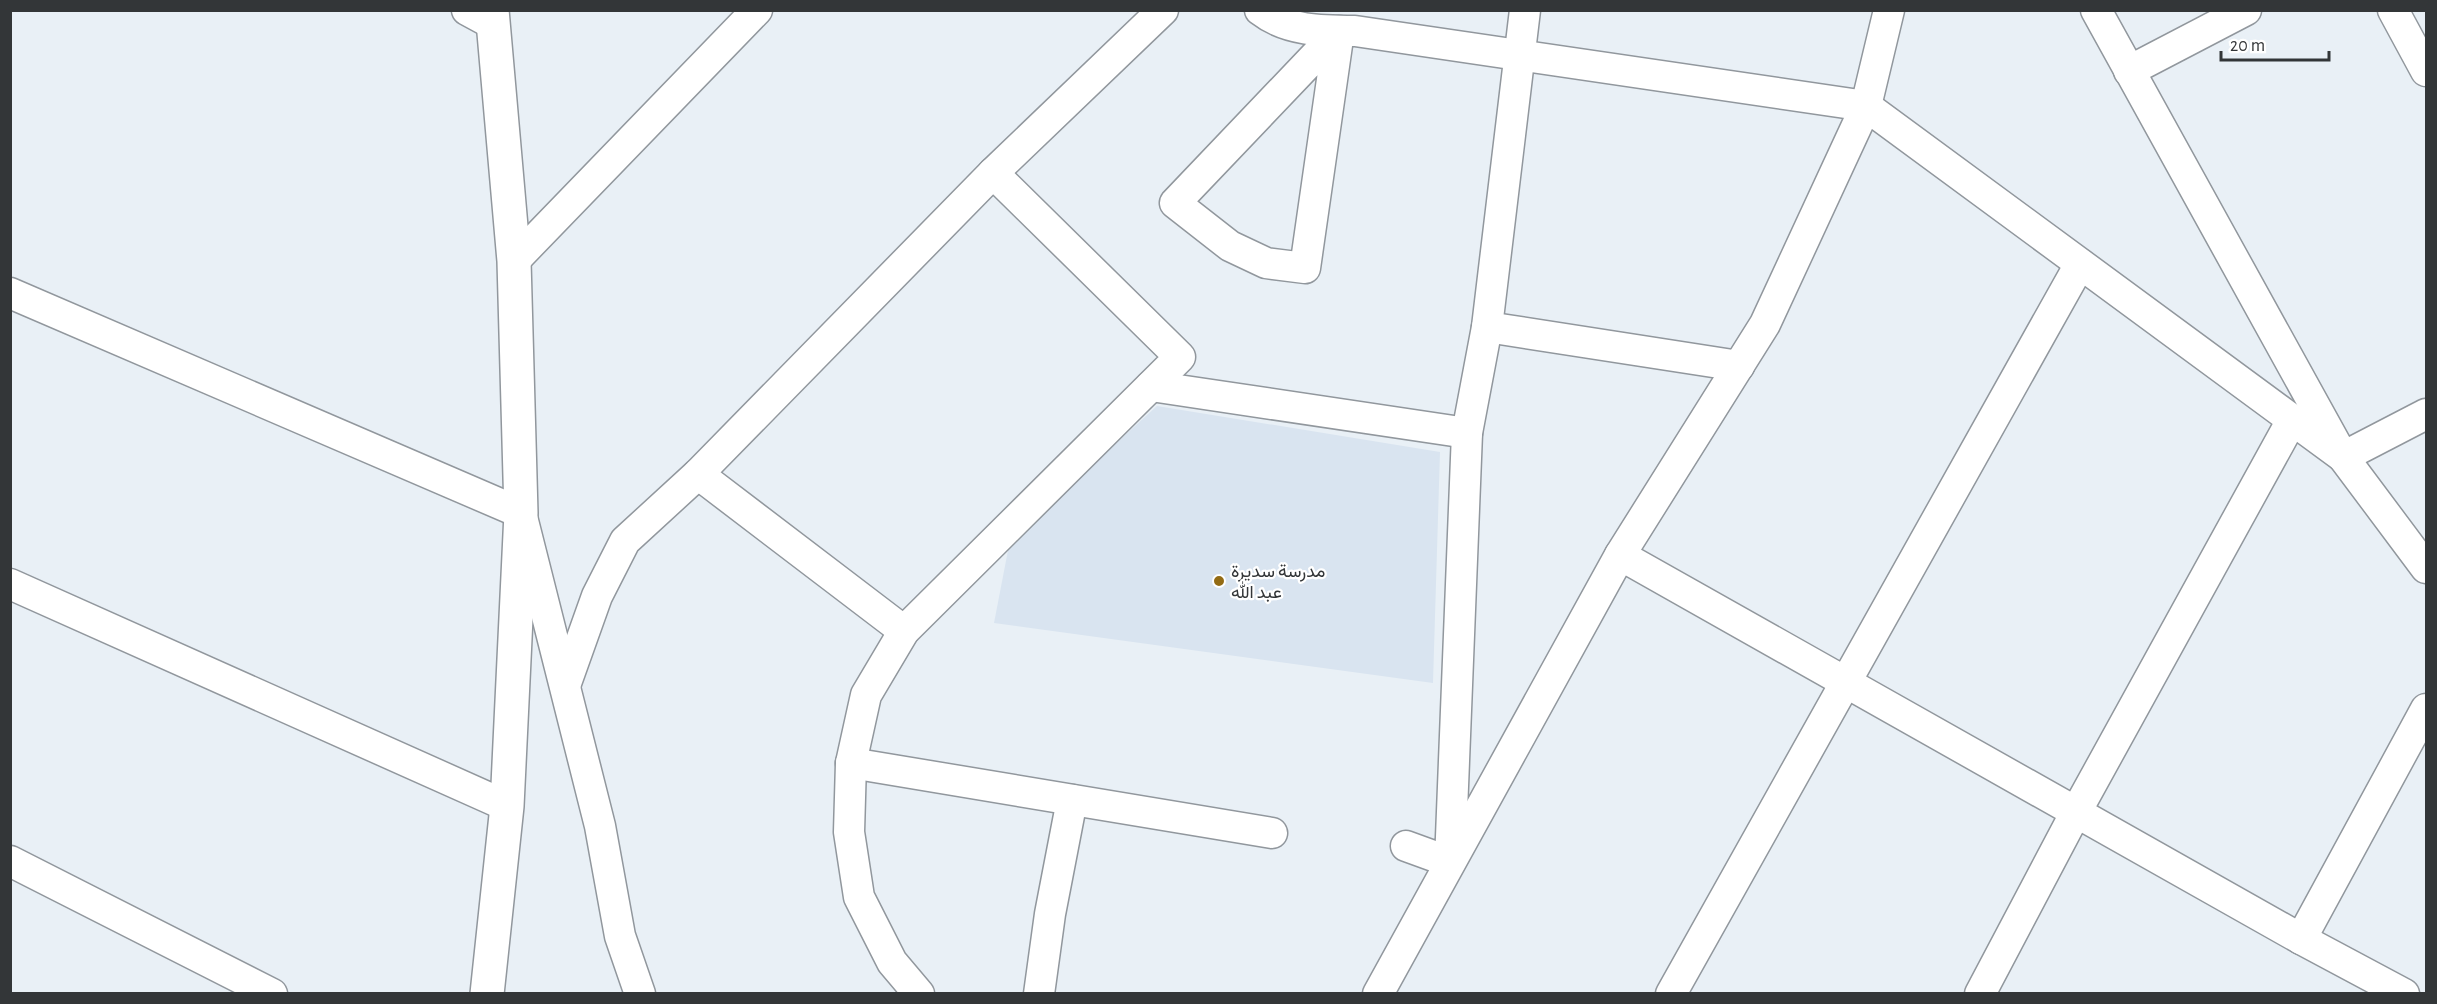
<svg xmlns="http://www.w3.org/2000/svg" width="2437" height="1004" font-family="'Alegreya Sans',Vazirmatn,sans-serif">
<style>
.built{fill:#d9e4f0}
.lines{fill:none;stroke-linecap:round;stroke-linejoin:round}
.minor-casing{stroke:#91979d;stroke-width:33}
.tertiary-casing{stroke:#91979d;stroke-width:36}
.minor{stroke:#fff;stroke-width:30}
.tertiary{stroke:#fff;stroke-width:33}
.poi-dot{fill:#936b14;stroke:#fff;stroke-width:2}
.labels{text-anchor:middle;stroke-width:4.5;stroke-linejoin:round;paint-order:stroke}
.poi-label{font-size:18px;fill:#333638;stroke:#fff;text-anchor:start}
</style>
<rect width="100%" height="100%" fill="#e9f0f6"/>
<path class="built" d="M1157,406L1440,452L1433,683L994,623L1010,540Z"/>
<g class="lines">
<g class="minor-casing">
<g id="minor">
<path d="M467,10L491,23"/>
<path d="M1260,10C1287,31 1321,31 1355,31L1866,106L2343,457L2426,414"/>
<path d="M2096,10L2343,457L2426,568"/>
<path d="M2393,10L2426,71"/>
<path d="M1339,31L1305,268L1266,263L1230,246L1175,203Z"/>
<path d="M2129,71L2246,10"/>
<path d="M514,261L757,10"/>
<path d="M10,293L521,513L600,826L620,936L640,994"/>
<path d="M1487,327L1739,366"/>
<path d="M1151,386L1467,433"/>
<path d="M698,474L904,631"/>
<path d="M1620,555L2301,939L2404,994"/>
<path d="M10,584L507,806"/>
<path d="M566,683L597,596L625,541L698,474L993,173L1163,10"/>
<path d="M851,763L1272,833"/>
<path d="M1406,846L1450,862L1467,433L1487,327L1525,10"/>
<path d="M10,861L272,994"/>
<path d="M2301,939L2426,709"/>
<path d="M919,994L892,962L859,897L849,832L851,763L866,695L904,631L1180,357L993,173"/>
<path d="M1039,994L1050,914L1072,800"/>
<path d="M1378,994L1620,555L1765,324L1866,106L1889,10"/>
<path d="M1671,994L2080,264"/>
<path d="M1980,994L2076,812L2292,420"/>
</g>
</g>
<g class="tertiary-casing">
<path id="tertiary" d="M487,994L507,806L521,513L514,261L492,10"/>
</g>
<use href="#minor" class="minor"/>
<use href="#tertiary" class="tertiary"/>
</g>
<circle class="poi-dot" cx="1219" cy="581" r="6"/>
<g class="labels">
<g class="poi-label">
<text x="1231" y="577">مدرسة سديرة<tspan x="1231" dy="21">عبد الله</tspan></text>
</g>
</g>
<rect width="2437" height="1004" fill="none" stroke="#333638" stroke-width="24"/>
<path d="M2221 51v9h108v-9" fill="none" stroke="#333638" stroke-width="3"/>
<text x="2230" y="51" font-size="18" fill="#333638" stroke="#ffffff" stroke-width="4.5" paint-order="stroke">20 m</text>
</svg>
